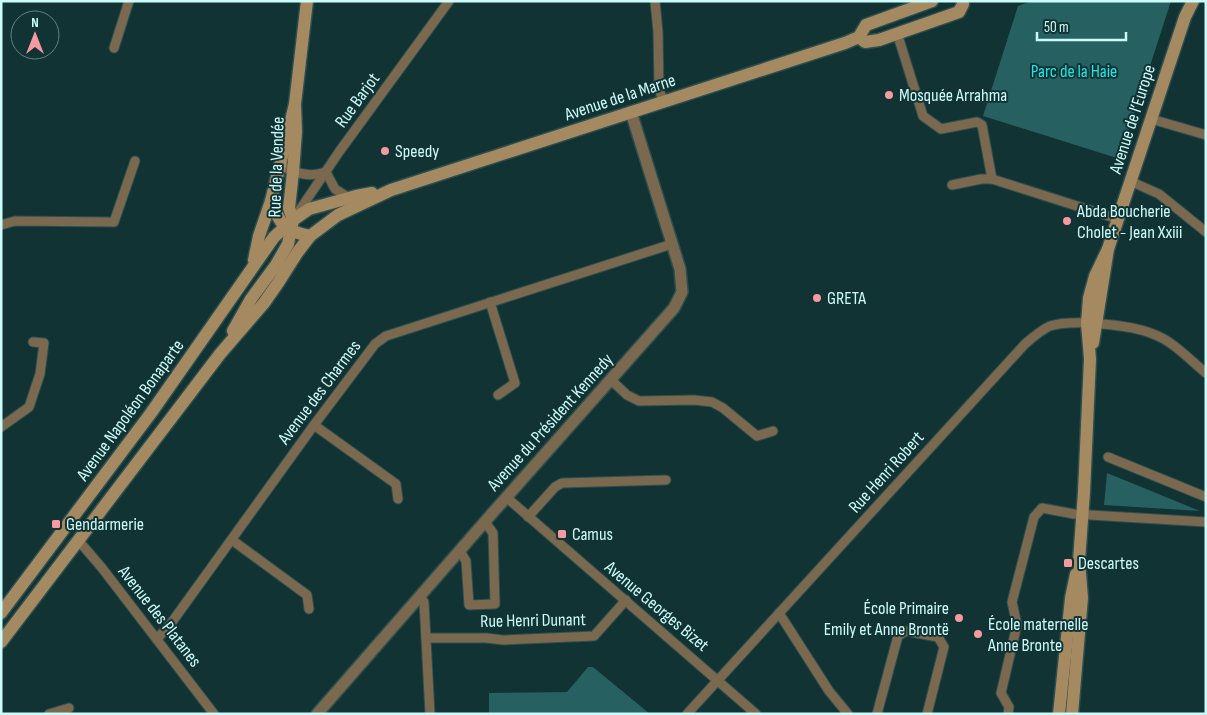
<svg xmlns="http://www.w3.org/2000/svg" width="1207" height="715" font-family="'Sofia Sans Condensed',sans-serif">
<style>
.green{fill:#266061}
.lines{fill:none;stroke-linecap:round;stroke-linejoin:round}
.minor-casing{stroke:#2c4f4f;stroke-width:11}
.tertiary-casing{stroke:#2c4f4f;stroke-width:14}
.secondary-casing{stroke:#2c4f4f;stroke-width:15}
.minor{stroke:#7a684f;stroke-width:9}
.tertiary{stroke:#7a684f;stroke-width:11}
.secondary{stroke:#a58961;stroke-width:12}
.poi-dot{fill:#f49aa0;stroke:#123333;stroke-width:2}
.labels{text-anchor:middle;stroke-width:4;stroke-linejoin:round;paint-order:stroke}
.park-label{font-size:18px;fill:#1ce7ea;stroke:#123333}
.poi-label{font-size:18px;fill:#ccfbfb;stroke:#123333;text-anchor:start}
.street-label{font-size:18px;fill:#ccfbfb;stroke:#123333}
</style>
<rect width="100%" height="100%" fill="#123333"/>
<g class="green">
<path d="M1032,1H1171L1120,159L983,116L1018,6Z"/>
<path d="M1107,473L1200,511L1104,505Z"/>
<path d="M588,667H593L650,714H489V693L567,692Z"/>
</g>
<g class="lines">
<g class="minor-casing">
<g id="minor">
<path d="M655,1L658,32L659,89L663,101"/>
<path d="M897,33L923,116L941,129L977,122L982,125L992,179"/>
<path d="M114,48L129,1"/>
<path d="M1151,119L1206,135"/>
<path d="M280,165C295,173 309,178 326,172L335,189L349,198"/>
<path d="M1130,181L1159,194L1206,232"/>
<path d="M952,185L981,179H992L1118,219"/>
<path d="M297,214L339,152L449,1"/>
<path d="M1,225L15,221L114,222L135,161"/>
<path d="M490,302L515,383L498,395"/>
<path d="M611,380L627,395L639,401L694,400L712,402L723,408L757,436L773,431"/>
<path d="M314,425L396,484L398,499"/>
<path d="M1,427L29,407L40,374L44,343L33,342"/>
<path d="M1108,457L1206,497"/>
<path d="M506,497L756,714"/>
<path d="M528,517L555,487L562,483L666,480"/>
<path d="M78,540L102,568L214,714"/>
<path d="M232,540L307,595L309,609"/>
<path d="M460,551L466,561L469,605L495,604L493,533L485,522"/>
<path d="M420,598L424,602L430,714"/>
<path d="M779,613L829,691L848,714"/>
<path d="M426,638H486L503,640L594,636L626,600"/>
<path d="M157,639L172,622L314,425L375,344L386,336L672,244"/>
<path d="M49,714L69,708"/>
<path d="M687,714L1025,344C1033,337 1041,330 1050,326C1073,319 1132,325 1153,334C1173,341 1190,360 1206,373"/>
<path d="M877,714L898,636L906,631L938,637L944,647L927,714"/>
<path d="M1008,714L1009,707L1001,693L1017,625L1012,602L1034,517L1042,508L1074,514L1206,522"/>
</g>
</g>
<g class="tertiary-casing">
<path id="tertiary" d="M317,714L496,509L674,308L682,292L680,269L631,112"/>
</g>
<g class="secondary-casing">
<g id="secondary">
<path d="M859,37L865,42L879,40L959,12L963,4"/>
<path d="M271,201C281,225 283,231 310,236"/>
<path d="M254,260L259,236L271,201L295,104L307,1"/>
<path d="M233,331L251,299L276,265L288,244L293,220L289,208L293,172L296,132L295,104"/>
<path d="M1093,343L1108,249L1185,17L1193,1"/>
<path d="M1,613L151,413L274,237L293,220L309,209L356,196L372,193"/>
<path d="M1,642L220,354L264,303L278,283L297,253L310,236L338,215L391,190L845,43L859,37L866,25L932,1"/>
<path d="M1059,714L1071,598L1076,574"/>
<path d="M1072,714L1082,598L1079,561L1084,492L1090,359L1087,323L1089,298L1095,276L1108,249"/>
</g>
</g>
<use href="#minor" class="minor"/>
<use href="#tertiary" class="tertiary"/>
<use href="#secondary" class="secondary"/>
</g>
<g class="poi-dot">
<circle cx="889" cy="95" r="5"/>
<circle cx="385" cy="151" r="5"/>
<circle cx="1067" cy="221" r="5"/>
<circle cx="817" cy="298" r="5"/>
<rect x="51" y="519" width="10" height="10" rx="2.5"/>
<rect x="557" y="529" width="10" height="10" rx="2.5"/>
<rect x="1063" y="558" width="10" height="10" rx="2.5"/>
<circle cx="959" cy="618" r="5"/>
<circle cx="978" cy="634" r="5"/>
</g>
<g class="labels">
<g class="park-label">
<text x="1074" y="77">Parc de la Haie</text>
</g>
<g class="poi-label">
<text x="899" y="101">Mosquée Arrahma</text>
<text x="395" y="157">Speedy</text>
<text x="1077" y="217">Abda Boucherie<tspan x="1077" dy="21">Cholet - Jean Xxiii</tspan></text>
<text x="827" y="304">GRETA</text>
<text x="66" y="530">Gendarmerie</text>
<text x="572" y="540">Camus</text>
<text x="1078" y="569">Descartes</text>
<text x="949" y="614" text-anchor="end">École Primaire<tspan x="949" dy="21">Emily et Anne Brontë</tspan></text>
<text x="988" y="630">École maternelle<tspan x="988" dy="21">Anne Bronte</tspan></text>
</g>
<g class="street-label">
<text transform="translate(620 97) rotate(-18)" y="6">Avenue de la Marne</text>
<text transform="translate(357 100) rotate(-54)" y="6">Rue Barjot</text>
<text transform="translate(1132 119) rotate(-72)" y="6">Avenue de l’Europe</text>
<text transform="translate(276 167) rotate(-88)" y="6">Rue de la Vendée</text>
<text transform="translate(319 392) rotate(-53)" y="6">Avenue des Charmes</text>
<text transform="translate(130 410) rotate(-54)" y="6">Avenue Napoléon Bonaparte</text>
<text transform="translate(550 422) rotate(-48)" y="6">Avenue du Président Kennedy</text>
<text transform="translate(886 472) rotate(-48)" y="6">Rue Henri Robert</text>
<text transform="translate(657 606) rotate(40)" y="6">Avenue Georges Bizet</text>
<text transform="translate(160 616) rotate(52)" y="6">Avenue des Platanes</text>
<text transform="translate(533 620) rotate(-1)" y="6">Rue Henri Dunant</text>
</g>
</g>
<rect width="1207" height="715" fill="none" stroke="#ccfbfb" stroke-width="5"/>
<g transform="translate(35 35)"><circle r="24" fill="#123333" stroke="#5c8383"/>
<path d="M0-4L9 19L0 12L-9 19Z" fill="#f49aa0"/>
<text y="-8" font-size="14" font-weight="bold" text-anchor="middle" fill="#ccfbfb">N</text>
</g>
<path d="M1037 32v8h89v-8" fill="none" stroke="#ccfbfb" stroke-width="2.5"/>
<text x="1044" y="32" font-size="15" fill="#ccfbfb" stroke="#123333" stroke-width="4" paint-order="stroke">50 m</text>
</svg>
